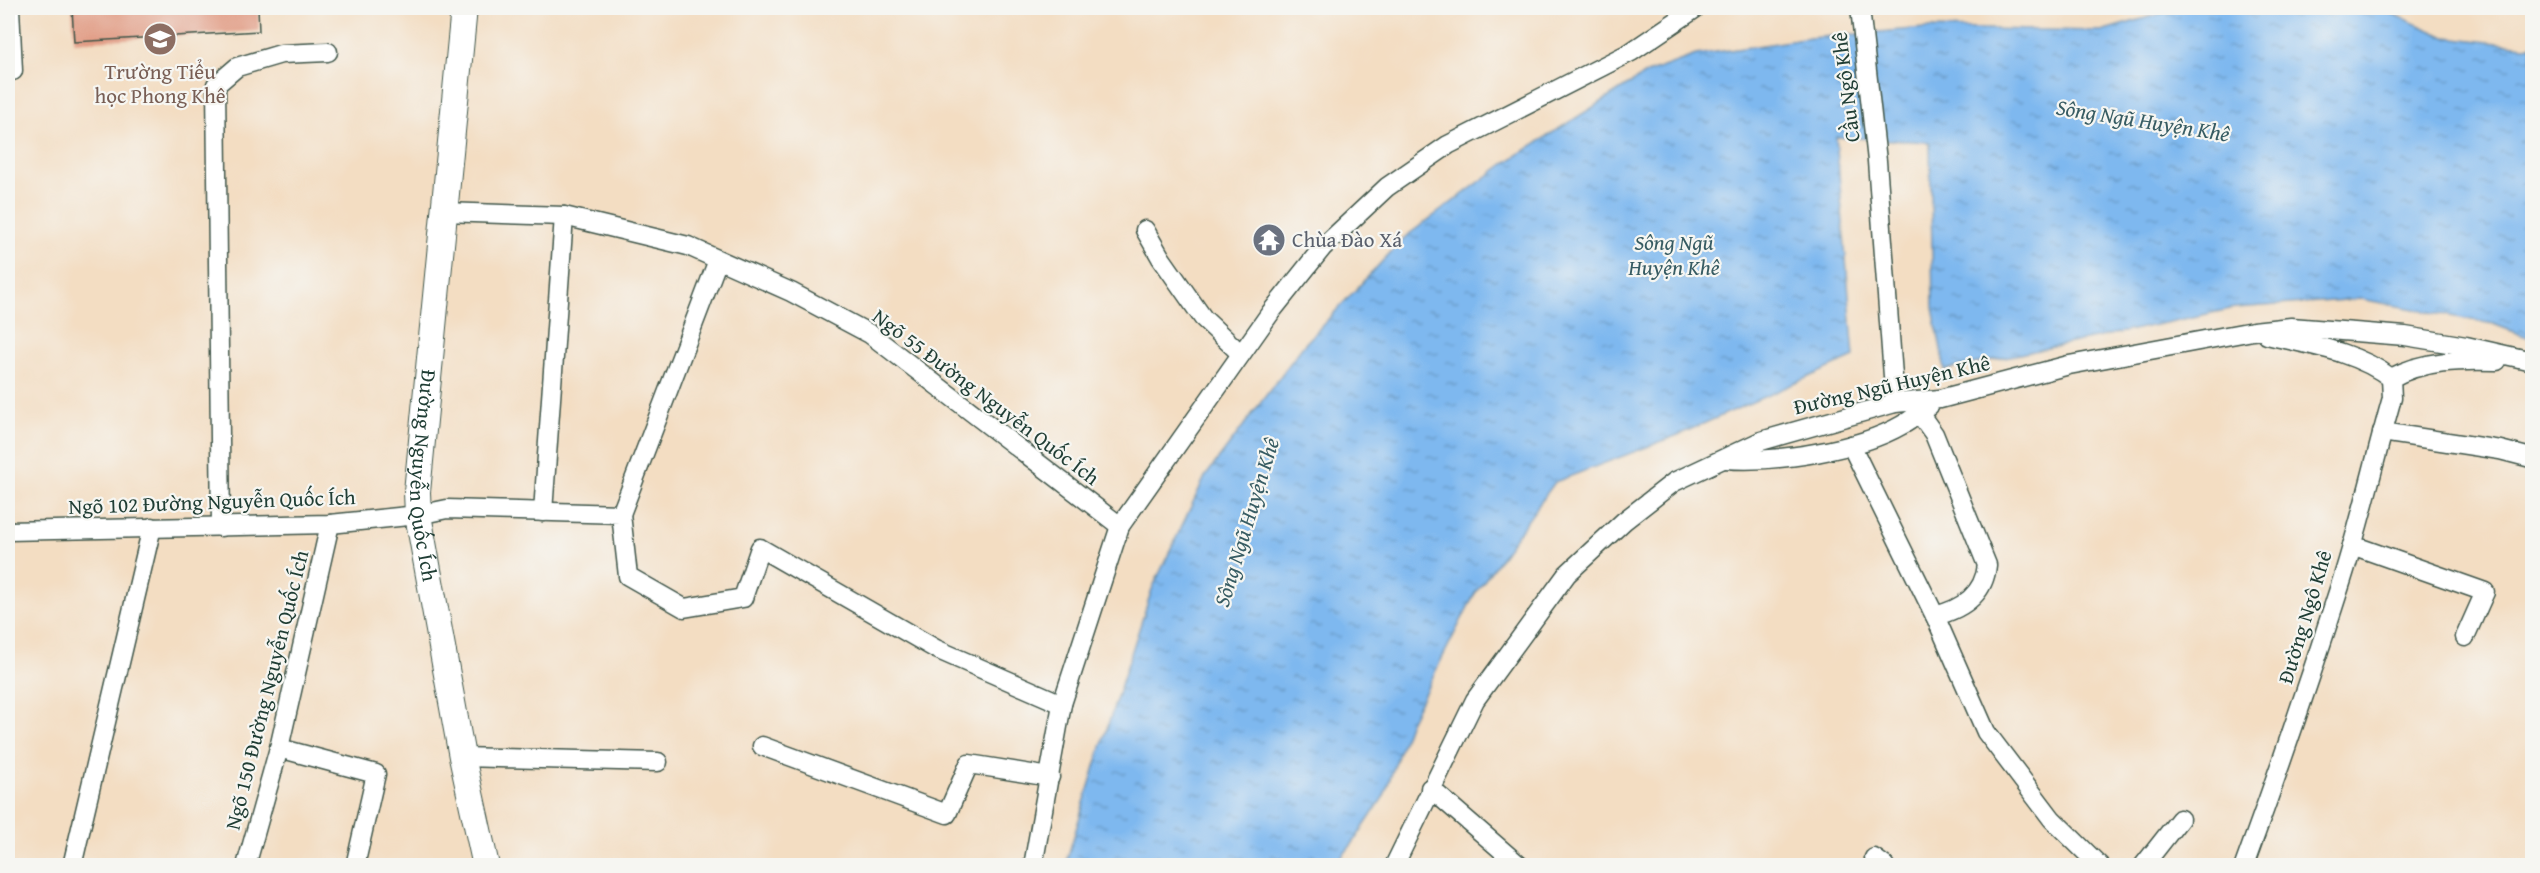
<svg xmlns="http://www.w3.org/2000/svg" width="2540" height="873" font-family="'Gentium Book Plus',serif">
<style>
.water{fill:url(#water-ripples);stroke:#4e7a92;stroke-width:1.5}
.building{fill:#e09880}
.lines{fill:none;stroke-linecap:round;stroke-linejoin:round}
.street-casing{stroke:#3f5549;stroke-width:21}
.secondary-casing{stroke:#3f5549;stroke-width:28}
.street{stroke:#fff;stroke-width:18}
.secondary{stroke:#fff;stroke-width:26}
.labels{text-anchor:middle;stroke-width:4.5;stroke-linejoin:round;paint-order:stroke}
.education-label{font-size:21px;fill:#785e54;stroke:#f6f6f2}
.street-label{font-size:21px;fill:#1f3d34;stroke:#f6f6f2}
.worship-label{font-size:21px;fill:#5b616d;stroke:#f6f6f2;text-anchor:start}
.water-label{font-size:22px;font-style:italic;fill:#375c63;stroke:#f6f6f2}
</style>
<defs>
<pattern id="water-ripples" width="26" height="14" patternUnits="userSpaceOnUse" patternTransform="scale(1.5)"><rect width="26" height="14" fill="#7eb8ef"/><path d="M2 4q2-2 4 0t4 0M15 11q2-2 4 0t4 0" fill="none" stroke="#6797c2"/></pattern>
</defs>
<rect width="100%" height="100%" fill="#f6f6f2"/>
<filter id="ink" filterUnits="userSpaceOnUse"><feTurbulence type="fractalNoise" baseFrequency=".0167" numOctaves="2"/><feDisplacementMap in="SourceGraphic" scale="12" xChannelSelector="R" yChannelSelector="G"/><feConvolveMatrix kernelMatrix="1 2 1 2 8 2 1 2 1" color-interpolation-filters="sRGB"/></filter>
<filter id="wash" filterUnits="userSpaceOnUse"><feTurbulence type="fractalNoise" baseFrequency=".008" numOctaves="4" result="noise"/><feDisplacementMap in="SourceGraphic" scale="24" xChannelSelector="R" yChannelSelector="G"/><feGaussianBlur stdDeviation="1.35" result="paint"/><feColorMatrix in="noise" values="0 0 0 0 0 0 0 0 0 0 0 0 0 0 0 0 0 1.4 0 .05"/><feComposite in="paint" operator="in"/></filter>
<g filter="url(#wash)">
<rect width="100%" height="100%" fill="#f3ddc2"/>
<path class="water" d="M2180,8H2379L2446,37L2524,46L2532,45V339L2493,324L2361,299L2235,308L1945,370L1933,308L1930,142L1836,137L1854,357L1678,435L1555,482L1474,595L1409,724L1384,796L1353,843L1335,865L1065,866L1099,753L1152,589L1205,477L1303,346L1405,237L1505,163L1647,73L1696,55L1810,38L1925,28L2101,31Z"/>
<g id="blocks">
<path class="building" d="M72,8H102V11L172,8H258L259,31L74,42Z"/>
</g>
</g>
<g filter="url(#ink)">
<use href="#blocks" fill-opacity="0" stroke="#3f5549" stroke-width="1.5"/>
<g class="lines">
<g class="street-casing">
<g id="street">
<path d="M10,8L13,71"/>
<path d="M1860,8L1877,161L1895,403"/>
<path d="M444,212L564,216L688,246L791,292L870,334L1120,526"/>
<path d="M1145,230L1161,258L1203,318L1241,354"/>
<path d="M2267,335C2309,345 2356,351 2391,378"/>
<path d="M1919,413L1934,434L1987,565C1984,595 1962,609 1935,616"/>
<path d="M2382,432L2500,450L2531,458"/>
<path d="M1851,445L1935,616L1986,732L2052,819L2100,866"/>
<path d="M1725,459C1775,463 1859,450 1902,425C1912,420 1920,412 1929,406"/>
<path d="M543,512L564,216"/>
<path d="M621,514L718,260"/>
<path d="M221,527L216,85L237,67L281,54L328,52"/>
<path d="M8,531L330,524L418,515L447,509L621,514L628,576L684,608L743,598L760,548L936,649L1062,704"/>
<path d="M2352,545L2485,592L2465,637"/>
<path d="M762,746L947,814L969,764L1050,777"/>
<path d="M279,748L376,774L355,866"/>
<path d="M462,757L658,762"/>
<path d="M1430,788L1520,866"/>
<path d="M1874,858L1885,866"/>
<path d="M72,866L152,527"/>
<path d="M246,866L279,748L330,524"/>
<path d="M1033,866L1062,704L1120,526L1271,312L1323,247L1387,187L1448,145L1631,52L1696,8"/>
<path d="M1394,866L1475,700L1567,574L1624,521L1674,482L1761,441L1895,403L1940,399L2069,365L2253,331L2291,327L2405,336L2466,346L2532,361"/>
<path d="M2143,866L2180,819"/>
<path d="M2244,866C2278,773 2310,680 2340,586C2360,525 2374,461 2392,398L2391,378C2424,360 2460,360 2497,361"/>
</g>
</g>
<g class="secondary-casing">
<g id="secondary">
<path id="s1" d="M464,8L417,492L418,515L462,757L486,866"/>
</g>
</g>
<use href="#street" class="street"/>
<use href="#secondary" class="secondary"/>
</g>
</g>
<defs>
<g id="school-disc" transform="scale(1.725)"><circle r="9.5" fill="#8d6e63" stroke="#f6f6f2"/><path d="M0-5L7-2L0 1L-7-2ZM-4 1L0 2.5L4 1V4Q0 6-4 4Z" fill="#fff"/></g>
<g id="temple-disc" transform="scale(1.725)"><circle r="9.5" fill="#6b7280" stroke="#f6f6f2"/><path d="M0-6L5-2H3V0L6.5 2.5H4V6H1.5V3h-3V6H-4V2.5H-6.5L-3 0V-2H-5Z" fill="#fff"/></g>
</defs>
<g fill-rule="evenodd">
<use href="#school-disc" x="160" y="39"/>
<use href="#temple-disc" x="1269" y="240"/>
</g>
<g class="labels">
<g class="education-label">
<text x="160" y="79">Trường Tiểu<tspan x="160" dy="24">học Phong Khê</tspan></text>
</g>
<g class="street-label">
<text transform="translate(1846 87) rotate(-97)" y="7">Cầu Ngô Khê</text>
<text transform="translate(1892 385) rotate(-13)" y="7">Đường Ngũ Huyện Khê</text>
<text transform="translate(986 397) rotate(37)" y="7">Ngõ 55 Đường Nguyễn Quốc Ích</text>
<text dy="7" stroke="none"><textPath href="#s1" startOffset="470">Đường Nguyễn Quốc Ích</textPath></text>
<text transform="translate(212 502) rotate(-2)" y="7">Ngõ 102 Đường Nguyễn Quốc Ích</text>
<text transform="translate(2305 617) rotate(-73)" y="7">Đường Ngô Khê</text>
<text transform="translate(267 690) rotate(-76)" y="7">Ngõ 150 Đường Nguyễn Quốc Ích</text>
</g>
<g class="worship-label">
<text x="1292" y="247">Chùa Đào Xá</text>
</g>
<g class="water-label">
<text transform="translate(2143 120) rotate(9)" y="8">Sông Ngũ Huyện Khê</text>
<text x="1674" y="250">Sông Ngũ<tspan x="1674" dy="25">Huyện Khê</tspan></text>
<text transform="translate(1246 522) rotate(-73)" y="8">Sông Ngũ Huyện Khê</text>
</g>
</g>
<rect width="2540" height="873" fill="none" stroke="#f6f6f2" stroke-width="30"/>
</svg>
